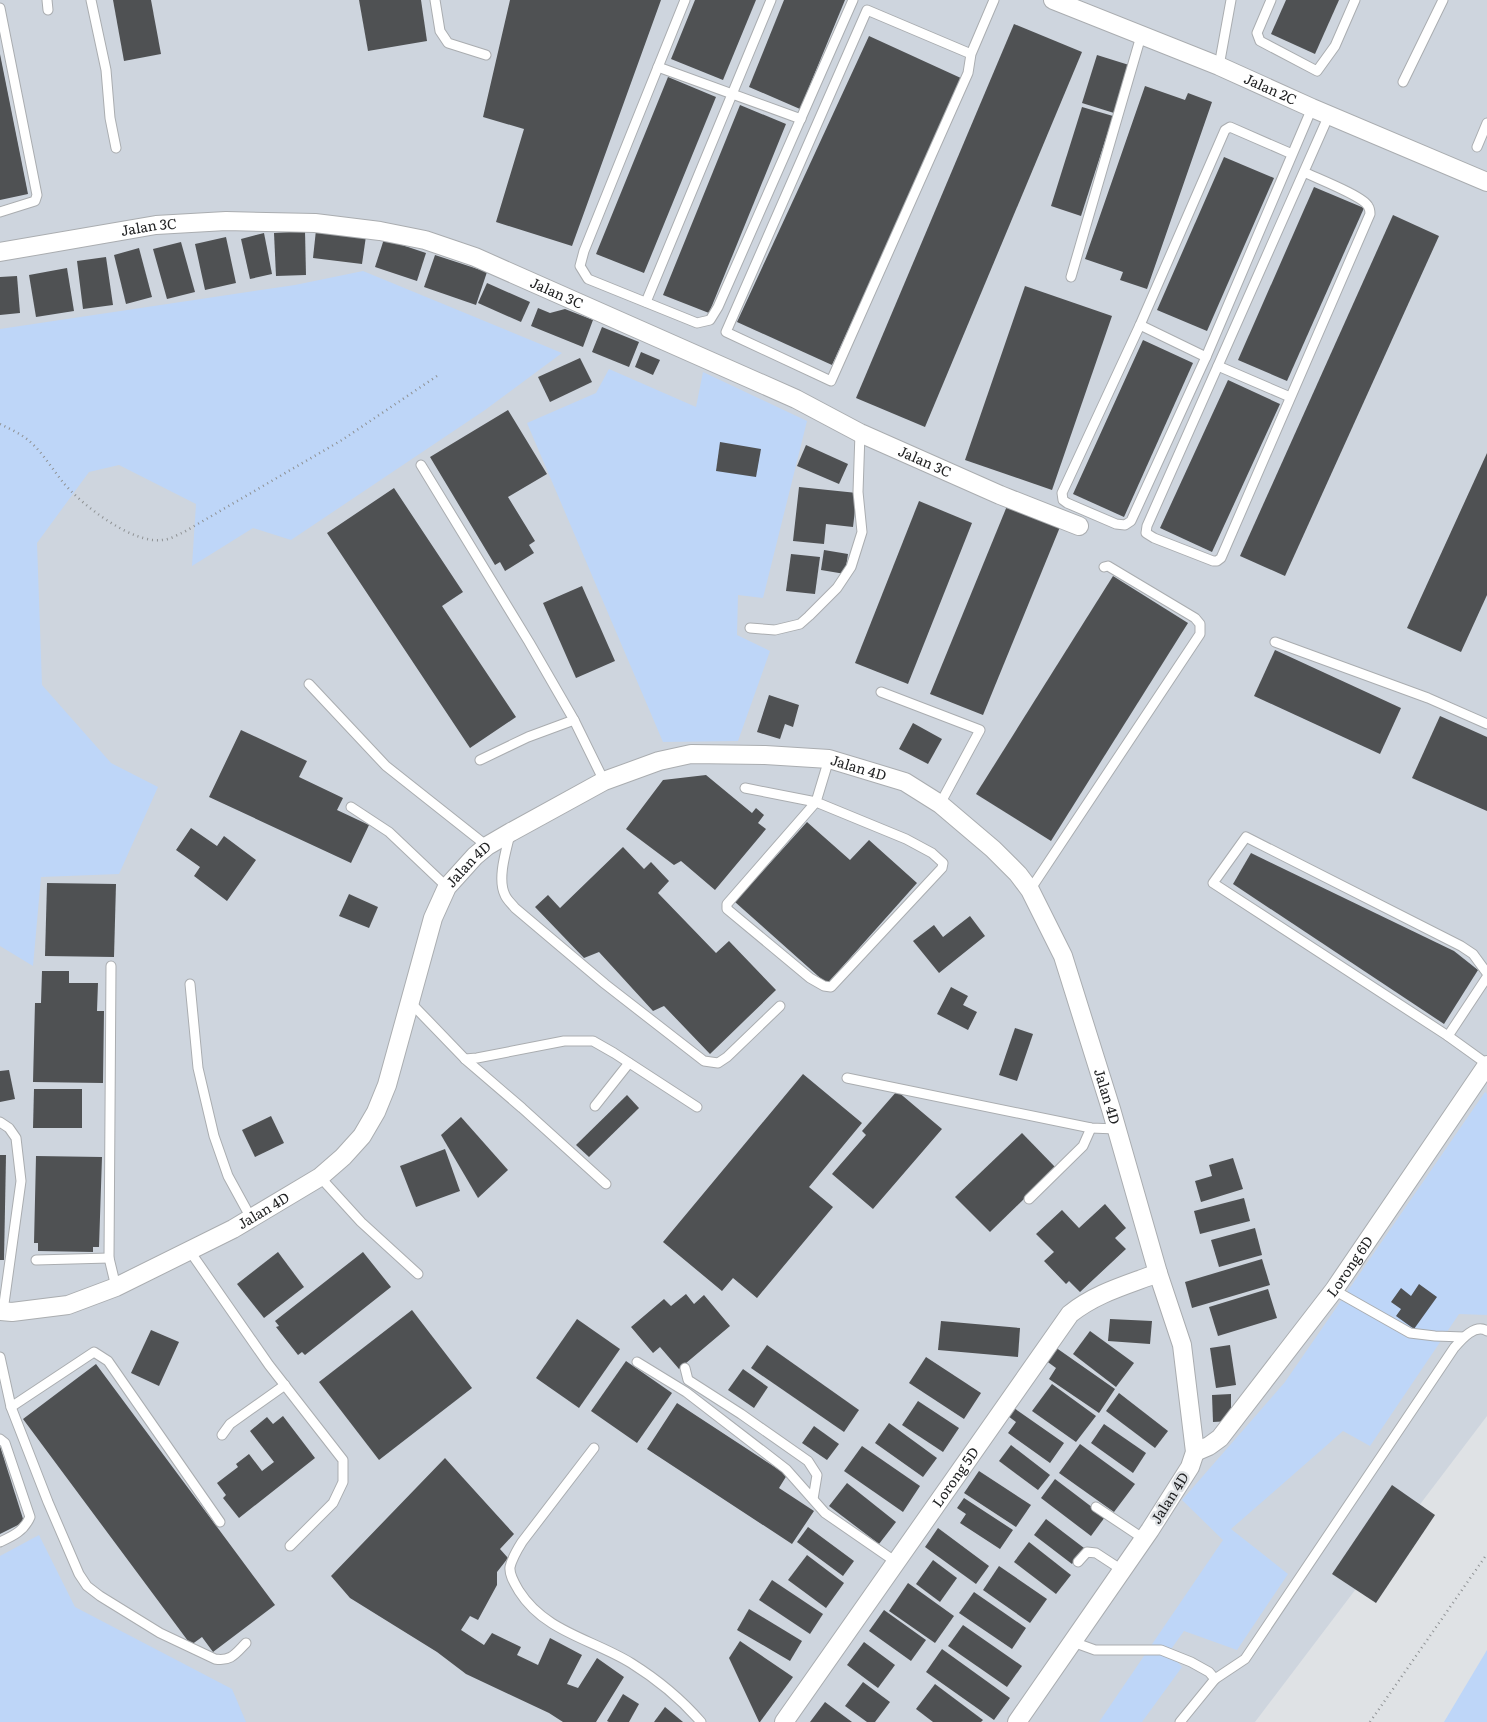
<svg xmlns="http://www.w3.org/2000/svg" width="1487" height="1722" font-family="Literata,serif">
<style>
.built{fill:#ced5de}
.green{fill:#bed6f8}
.building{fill:#4f5153}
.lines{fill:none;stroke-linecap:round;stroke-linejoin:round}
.service-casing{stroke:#aaadb0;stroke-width:11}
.minor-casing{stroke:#aaadb0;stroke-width:20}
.path{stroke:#8e9193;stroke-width:2.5;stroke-dasharray:1 4;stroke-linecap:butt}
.service{stroke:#fff;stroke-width:9}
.minor{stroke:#fff;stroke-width:18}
.labels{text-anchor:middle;stroke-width:5;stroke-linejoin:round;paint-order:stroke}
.street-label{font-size:14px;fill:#222324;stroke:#dfe2e5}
</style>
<rect width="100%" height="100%" fill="#dfe2e5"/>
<path class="built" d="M0,0H1487V1416L1255,1722H0Z"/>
<g class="green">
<path d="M363,271L562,353L485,410L291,540L253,528L192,566L196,504L119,465L89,472L37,543L42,685L111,763L158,787L119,874L41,877L33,966L0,946V329L295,285Z"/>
<path d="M609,369L696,407L703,372L807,421L763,598L738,595L737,635L770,651L738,741L663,742L527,423L596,393Z"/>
<path d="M1485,1092L1487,1094V1315L1459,1314L1370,1446L1343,1431L1231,1529L1288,1574L1237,1650L1184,1631L1169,1652L1182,1667L1142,1722H1099L1223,1540L1182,1500L1285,1382Z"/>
<path d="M39,1535L75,1607L232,1689L246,1722H0V1556Z"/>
<path d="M1487,1650V1722H1444Z"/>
</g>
<g class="building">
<path d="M113,0H151L161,54L124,61Z"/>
<path d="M359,0H421L427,41L368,51Z"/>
<path d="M510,0H661L572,246L496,222L524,129L483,117Z"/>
<path d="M695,0H756L723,80L671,59Z"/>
<path d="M784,0H845L800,109L749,87Z"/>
<path d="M1286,0H1339L1315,54L1271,34Z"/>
<path d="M1014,24L1082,52L925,427L856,398Z"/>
<path d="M869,36L963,79L832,365L737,322Z"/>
<path d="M0,54L28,194L0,200Z"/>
<path d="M1097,55L1129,65L1114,113L1082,103Z"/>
<path d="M668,77L716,97L644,273L596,254Z"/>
<path d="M1145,86L1185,100L1188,93L1212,102L1147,289L1120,280L1123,272L1085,259Z"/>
<path d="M740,105L786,124L709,313L663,295Z"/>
<path d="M1082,107L1113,116L1081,216L1051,206Z"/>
<path d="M1224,157L1274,178L1207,331L1157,310Z"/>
<path d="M1314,187L1364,208L1287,381L1238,360Z"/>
<path d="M1393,215L1439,236L1285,576L1240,556Z"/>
<path d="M316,230L366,236L362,264L313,258Z"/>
<path d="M305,231L306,275L276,276L274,233Z"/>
<path d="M264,233L272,274L250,279L241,239Z"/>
<path d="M226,237L236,283L205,290L195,244Z"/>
<path d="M384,239L426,253L417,281L375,267Z"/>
<path d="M181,242L195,292L167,299L153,249Z"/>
<path d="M139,248L152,297L126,304L114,255Z"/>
<path d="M435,255L487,272L476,305L424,287Z"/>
<path d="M106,257L113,305L83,309L77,261Z"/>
<path d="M67,268L74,311L36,317L29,275Z"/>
<path d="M17,276L20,313L0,315V277Z"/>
<path d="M487,283L530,302L521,322L478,303Z"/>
<path d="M1025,286L1112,316L1052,490L965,460Z"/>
<path d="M538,308L550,313L565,309L593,320L583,347L531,326Z"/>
<path d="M602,327L639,342L629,367L592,352Z"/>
<path d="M1143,340L1193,363L1124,517L1073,494Z"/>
<path d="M641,352L660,360L653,375L635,367Z"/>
<path d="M580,358L592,382L550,402L538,377Z"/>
<path d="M1228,380L1280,404L1212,552L1160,528Z"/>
<path d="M508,410L547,474L508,497L535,541L529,545L534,553L505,571L500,562L495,565L430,457Z"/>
<path d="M720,442L761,449L756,477L716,471Z"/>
<path d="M806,445L848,464L839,484L797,466Z"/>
<path d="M1487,453V595L1461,652L1407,628Z"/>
<path d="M799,487L857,493L853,527L826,524L824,544L793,541Z"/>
<path d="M394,488L463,592L442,606L516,717L470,748L327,533Z"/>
<path d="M919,501L972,523L908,684L855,663Z"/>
<path d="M1007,506L1060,527L983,715L930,694Z"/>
<path d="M824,550L848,554L845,574L821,570Z"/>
<path d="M791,554L820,557L815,594L786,591Z"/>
<path d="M1113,576L1188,623L1051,841L976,794Z"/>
<path d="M582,586L615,661L576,678L543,603Z"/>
<path d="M1275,650L1401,708L1380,754L1254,696Z"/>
<path d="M769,695L799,705L793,727L785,724L780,739L757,732Z"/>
<path d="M1440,716L1487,737V811L1412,778Z"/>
<path d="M913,723L942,739L928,764L899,749Z"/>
<path d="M241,730L307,761L299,777L343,798L337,810L369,825L351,863L209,797Z"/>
<path d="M706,775L752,813L756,808L764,815L758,823L766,829L715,890L681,861L674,865L626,829L663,780Z"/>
<path d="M807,822L850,860L869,840L917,883L827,984L735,902Z"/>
<path d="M191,828L217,846L224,836L256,860L227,901L194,876L200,867L176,850Z"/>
<path d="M623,847L644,869L651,862L669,881L658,893L716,953L729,941L776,990L710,1054L664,1006L653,1011L599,952L584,958L535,907L548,895L560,908Z"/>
<path d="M1251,853L1454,951L1478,970L1444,1024L1233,884Z"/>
<path d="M47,883L116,884L114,957L45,956Z"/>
<path d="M349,894L378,907L369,928L339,916Z"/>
<path d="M970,916L985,936L939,973L913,941L934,925L943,937Z"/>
<path d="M42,971H69V983H98L97,1011H104L103,1083L33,1082L35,1003H41Z"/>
<path d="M951,987L968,996L963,1005L977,1012L968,1030L937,1014Z"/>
<path d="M1015,1028L1033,1034L1017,1081L999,1075Z"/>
<path d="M9,1070L15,1099L0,1102V1071Z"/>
<path d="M803,1074L862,1123L809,1187L833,1207L757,1298L733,1278L722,1291L663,1242Z"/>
<path d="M34,1089H82V1128H33Z"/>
<path d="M897,1091L942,1129L873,1209L832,1174L866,1135L862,1131Z"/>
<path d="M627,1095L639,1108L589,1157L576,1145Z"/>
<path d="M271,1116L284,1143L255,1157L242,1130Z"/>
<path d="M461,1117L508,1170L478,1198L441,1135Z"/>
<path d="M1022,1133L1056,1168L990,1232L955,1197Z"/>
<path d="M445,1149L460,1191L416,1207L400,1166Z"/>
<path d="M0,1155H6L4,1260H0Z"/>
<path d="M36,1156L102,1157L99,1247H93V1252L38,1251V1243H34Z"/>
<path d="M1233,1158L1243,1189L1201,1202L1195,1181L1212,1176L1209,1165Z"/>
<path d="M1244,1198L1250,1221L1200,1234L1194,1211Z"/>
<path d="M1105,1204L1126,1228L1115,1238L1126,1249L1080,1292L1069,1281L1066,1284L1044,1261L1054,1252L1036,1234L1062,1210L1079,1228Z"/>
<path d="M1255,1228L1262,1255L1219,1267L1211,1240Z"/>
<path d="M278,1252L304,1287L264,1318L237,1284Z"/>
<path d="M363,1252L391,1287L305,1355L302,1352L298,1355L276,1327L279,1326L275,1321Z"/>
<path d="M1262,1259L1270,1285L1192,1308L1185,1282Z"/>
<path d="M1419,1284L1437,1297L1414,1329L1396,1316L1401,1309L1391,1302L1401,1288L1411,1296Z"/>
<path d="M1268,1289L1277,1318L1218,1336L1209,1307Z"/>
<path d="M686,1294L694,1304L704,1295L730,1326L679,1369L660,1347L653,1353L631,1327L664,1299L671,1306Z"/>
<path d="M412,1310L472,1388L379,1460L319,1382Z"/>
<path d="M577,1319L620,1349L579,1408L536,1378Z"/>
<path d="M1110,1319L1152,1321L1150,1344L1108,1341Z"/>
<path d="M941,1321L1020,1328L1018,1357L938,1350Z"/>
<path d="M151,1330L179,1342L159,1386L131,1373Z"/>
<path d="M1090,1331L1134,1363L1116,1387L1073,1354Z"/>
<path d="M767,1345L859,1410L844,1432L751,1368Z"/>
<path d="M1230,1345L1236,1385L1216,1388L1210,1348Z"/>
<path d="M1055,1347L1115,1389L1099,1413L1049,1379L1056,1368L1045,1360Z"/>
<path d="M926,1357L981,1393L964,1419L909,1383Z"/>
<path d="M626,1361L672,1393L637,1443L591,1411Z"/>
<path d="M96,1364L275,1605L213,1652L202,1637L191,1645L23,1419Z"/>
<path d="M743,1369L768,1387L754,1408L728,1390Z"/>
<path d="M1052,1384L1096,1416L1076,1442L1032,1411Z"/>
<path d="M1119,1393L1168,1431L1155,1448L1106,1411Z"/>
<path d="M1231,1394V1421L1213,1422L1212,1395Z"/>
<path d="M918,1401L959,1428L943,1452L902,1425Z"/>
<path d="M677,1403L787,1475L779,1488L814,1511L792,1544L647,1449Z"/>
<path d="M1014,1408L1064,1443L1050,1463L1008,1433L1016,1422L1008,1416Z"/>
<path d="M283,1416L315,1458L239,1518L223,1498L226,1495L217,1483L238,1467L236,1464L249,1454L262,1471L274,1462L250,1431L267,1417L273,1424Z"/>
<path d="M889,1423L937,1458L923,1477L875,1443Z"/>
<path d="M1104,1424L1146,1453L1133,1473L1091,1443Z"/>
<path d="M814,1426L839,1444L827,1460L802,1443Z"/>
<path d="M1080,1444L1135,1484L1114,1512L1059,1473Z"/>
<path d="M1011,1445L1050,1475L1038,1490L999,1461Z"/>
<path d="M0,1446L24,1522L0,1534Z"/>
<path d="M862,1446L920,1486L903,1512L844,1471Z"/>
<path d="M445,1458L514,1534L500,1549L508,1558L497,1572V1585L478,1620L470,1616L461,1630L484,1645L492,1633L521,1647L517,1655L538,1665L550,1638L582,1655L567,1684L578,1688L597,1658L624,1677L596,1722H563L549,1713L466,1674L437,1652L350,1598L331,1576Z"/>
<path d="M979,1471L1031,1505L1016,1527L964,1493Z"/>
<path d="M1055,1479L1105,1517L1091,1536L1041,1498Z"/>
<path d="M847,1483L896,1522L879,1544L829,1506Z"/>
<path d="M1392,1485L1435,1515L1376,1603L1332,1574Z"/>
<path d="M964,1498L1013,1530L1000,1549L960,1523L966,1514L957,1508Z"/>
<path d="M1046,1519L1084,1548L1072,1564L1034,1535Z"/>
<path d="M808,1527L854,1561L843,1576L797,1542Z"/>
<path d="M938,1528L989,1566L976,1584L925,1547Z"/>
<path d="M1029,1542L1071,1575L1056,1594L1014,1562Z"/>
<path d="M807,1555L844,1583L826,1608L788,1580Z"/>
<path d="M933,1560L957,1578L940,1602L916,1584Z"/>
<path d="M999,1566L1047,1599L1030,1623L983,1590Z"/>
<path d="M772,1580L823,1614L810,1634L759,1600Z"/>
<path d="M908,1583L954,1616L935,1643L889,1611Z"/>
<path d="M974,1592L1026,1628L1012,1649L959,1613Z"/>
<path d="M749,1609L802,1641L790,1661L737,1630Z"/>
<path d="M884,1610L926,1640L911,1661L869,1631Z"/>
<path d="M963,1625L1022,1666L1007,1687L948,1646Z"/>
<path d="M740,1641L793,1677L760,1722H759L729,1658Z"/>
<path d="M864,1642L895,1665L878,1688L847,1665Z"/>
<path d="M942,1649L1010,1698L994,1720L926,1672Z"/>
<path d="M863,1682L890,1702L875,1722H867L845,1706Z"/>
<path d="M935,1684L983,1720L981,1722H933L916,1709Z"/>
<path d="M623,1694L639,1704L629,1722H609L607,1721Z"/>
<path d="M825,1702L852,1722H810Z"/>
<path d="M665,1707L683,1722H654Z"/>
</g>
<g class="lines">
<g class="service-casing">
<g id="service">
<path d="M47,0L48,10"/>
<path d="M91,0L106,70L110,118L116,148"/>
<path d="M435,0L440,31L448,43L486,55"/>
<path d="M685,0L584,251L580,266L588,279L697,323L710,320L718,307L853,0"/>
<path d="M1271,0L1257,33L1260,41L1317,71L1335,46L1355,0"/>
<path d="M0,8L37,195L35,201L0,212"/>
<path d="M971,54L867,10L726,332L831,381L968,73L971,54L994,0"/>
<path d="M1219,66L1231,0"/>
<path d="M658,67L801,119"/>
<path d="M1403,82L1443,0"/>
<path d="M1477,147L1487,123"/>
<path d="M1292,154L1230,127L1225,130L1140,325L1062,493L1063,500L1067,503L1116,524L1125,525L1131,521L1206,357L1312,108"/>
<path d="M1304,172C1316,178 1363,196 1368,206C1370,209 1370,211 1370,214L1221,558L1217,561H1213L1154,538L1146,533L1147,526L1329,115"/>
<path d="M1071,277L1141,36"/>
<path d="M646,302L771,0"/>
<path d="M1140,325L1206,357"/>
<path d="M1218,366L1290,397"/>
<path d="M421,465L529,642L574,720L604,781"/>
<path d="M750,628L775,630L800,624L809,616L837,588L851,567L862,532L858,492L860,433"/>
<path d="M1275,642L1428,698L1487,724"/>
<path d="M309,684L386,766L487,846"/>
<path d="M881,692L980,730L940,804"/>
<path d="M480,760L528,737L574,720"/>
<path d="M745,788L816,802L906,839L932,853L943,863L942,868L831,987L824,986L810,978L727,909V904L816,802L829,759"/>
<path d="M351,807L389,832L447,887"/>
<path d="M510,834C506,851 497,879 505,895C507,900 512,904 515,908L605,984L704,1061L718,1063L727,1057L780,1006"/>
<path d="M1030,890L1200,634V624L1195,618L1108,566L1104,567"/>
<path d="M111,966L109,1258L116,1287"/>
<path d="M1487,973L1473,954L1461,946L1246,837L1213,883L1448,1036L1487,1064"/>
<path d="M190,984L198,1068L214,1136L228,1176L251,1218"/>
<path d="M410,1002L465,1059L522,1108L606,1184"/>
<path d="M1448,1036L1487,977"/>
<path d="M465,1059L477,1058L564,1041H593L614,1053L697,1107"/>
<path d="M847,1078L1091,1128L1116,1129"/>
<path d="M595,1106L629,1063"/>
<path d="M0,1122L9,1128L16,1138L21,1181L3,1311"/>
<path d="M320,1177L361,1222L418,1274"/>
<path d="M1029,1199L1083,1146L1091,1128"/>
<path d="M189,1250L269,1365L343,1460V1482L333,1503L290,1546"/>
<path d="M36,1260L109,1258"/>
<path d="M1334,1290L1410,1333L1435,1336L1464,1337"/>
<path d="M0,1357L11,1407L48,1502L79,1574L87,1586L100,1596L160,1633L215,1659C231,1662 236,1653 246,1643"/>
<path d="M637,1362L686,1392L786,1469L825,1513L896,1562"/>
<path d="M685,1368L688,1380L741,1414L808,1461L817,1475L813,1499"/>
<path d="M11,1407L94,1352L108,1361L220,1522"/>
<path d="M222,1435L230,1424L285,1385"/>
<path d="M0,1439L5,1443L30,1517C24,1531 13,1536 0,1542"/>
<path d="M594,1448L522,1542C517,1550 512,1558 510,1567C509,1575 515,1584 519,1591C545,1632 592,1639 631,1663C655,1678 682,1700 701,1722"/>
<path d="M1096,1507L1144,1539"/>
<path d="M1078,1562L1087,1552L1096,1553L1122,1570"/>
<path d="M1073,1642L1095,1650H1161L1191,1662L1209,1672L1215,1679"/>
<path d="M1180,1722L1215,1679L1245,1659L1454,1348C1461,1340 1475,1323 1487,1331"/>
</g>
</g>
<g class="minor-casing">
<g id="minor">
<path id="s1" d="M1053,0L1219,66L1312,108L1487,182"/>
<path id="s2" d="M0,252L156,225L226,221L315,223L380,231L425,240L475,257L796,399L860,433L1000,495L1079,526"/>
<path id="s3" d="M0,1311L12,1312L68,1305L116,1287L233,1229L320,1177L343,1157L362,1136L376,1112L387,1085L433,918L447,887L475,856L487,846L511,832L604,781L659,761L691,754L765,755L829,759L905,782L940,804L993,849L1018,874L1030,890L1063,956L1111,1109L1158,1273L1182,1345L1195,1452L1190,1467L1150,1530L1017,1722"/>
<path id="s4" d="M1195,1452L1209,1446L1220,1438L1334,1290L1487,1065"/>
<path id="s5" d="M784,1722L1070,1314C1096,1293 1127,1285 1158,1273"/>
</g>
</g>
<g class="path">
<path d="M0,424C8,428 17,432 24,437C40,448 50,466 62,481C80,504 132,544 162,540C169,540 177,535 184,532L342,440L437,376"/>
<path d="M1370,1722L1487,1554"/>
</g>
<use href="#service" class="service"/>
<use href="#minor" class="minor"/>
</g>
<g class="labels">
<g class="street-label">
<text dy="5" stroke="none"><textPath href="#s1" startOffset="235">Jalan 2C</textPath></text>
<text dy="5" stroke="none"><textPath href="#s2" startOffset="151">Jalan 3C</textPath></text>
<text dy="5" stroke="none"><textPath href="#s2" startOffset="571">Jalan 3C</textPath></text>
<text dy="5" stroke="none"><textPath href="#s2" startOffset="976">Jalan 3C</textPath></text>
<text dy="5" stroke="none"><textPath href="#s3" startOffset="1126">Jalan 4D</textPath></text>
<text dy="5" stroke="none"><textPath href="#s3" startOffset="706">Jalan 4D</textPath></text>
<text dy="5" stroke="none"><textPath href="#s3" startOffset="1562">Jalan 4D</textPath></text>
<text dy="5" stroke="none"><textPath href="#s3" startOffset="286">Jalan 4D</textPath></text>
<text dy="5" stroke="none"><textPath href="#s4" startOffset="244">Lorong 6D</textPath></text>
<text dy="5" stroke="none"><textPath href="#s5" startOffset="299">Lorong 5D</textPath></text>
<text transform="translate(1170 1498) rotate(-58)" y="5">Jalan 4D</text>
</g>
</g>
</svg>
